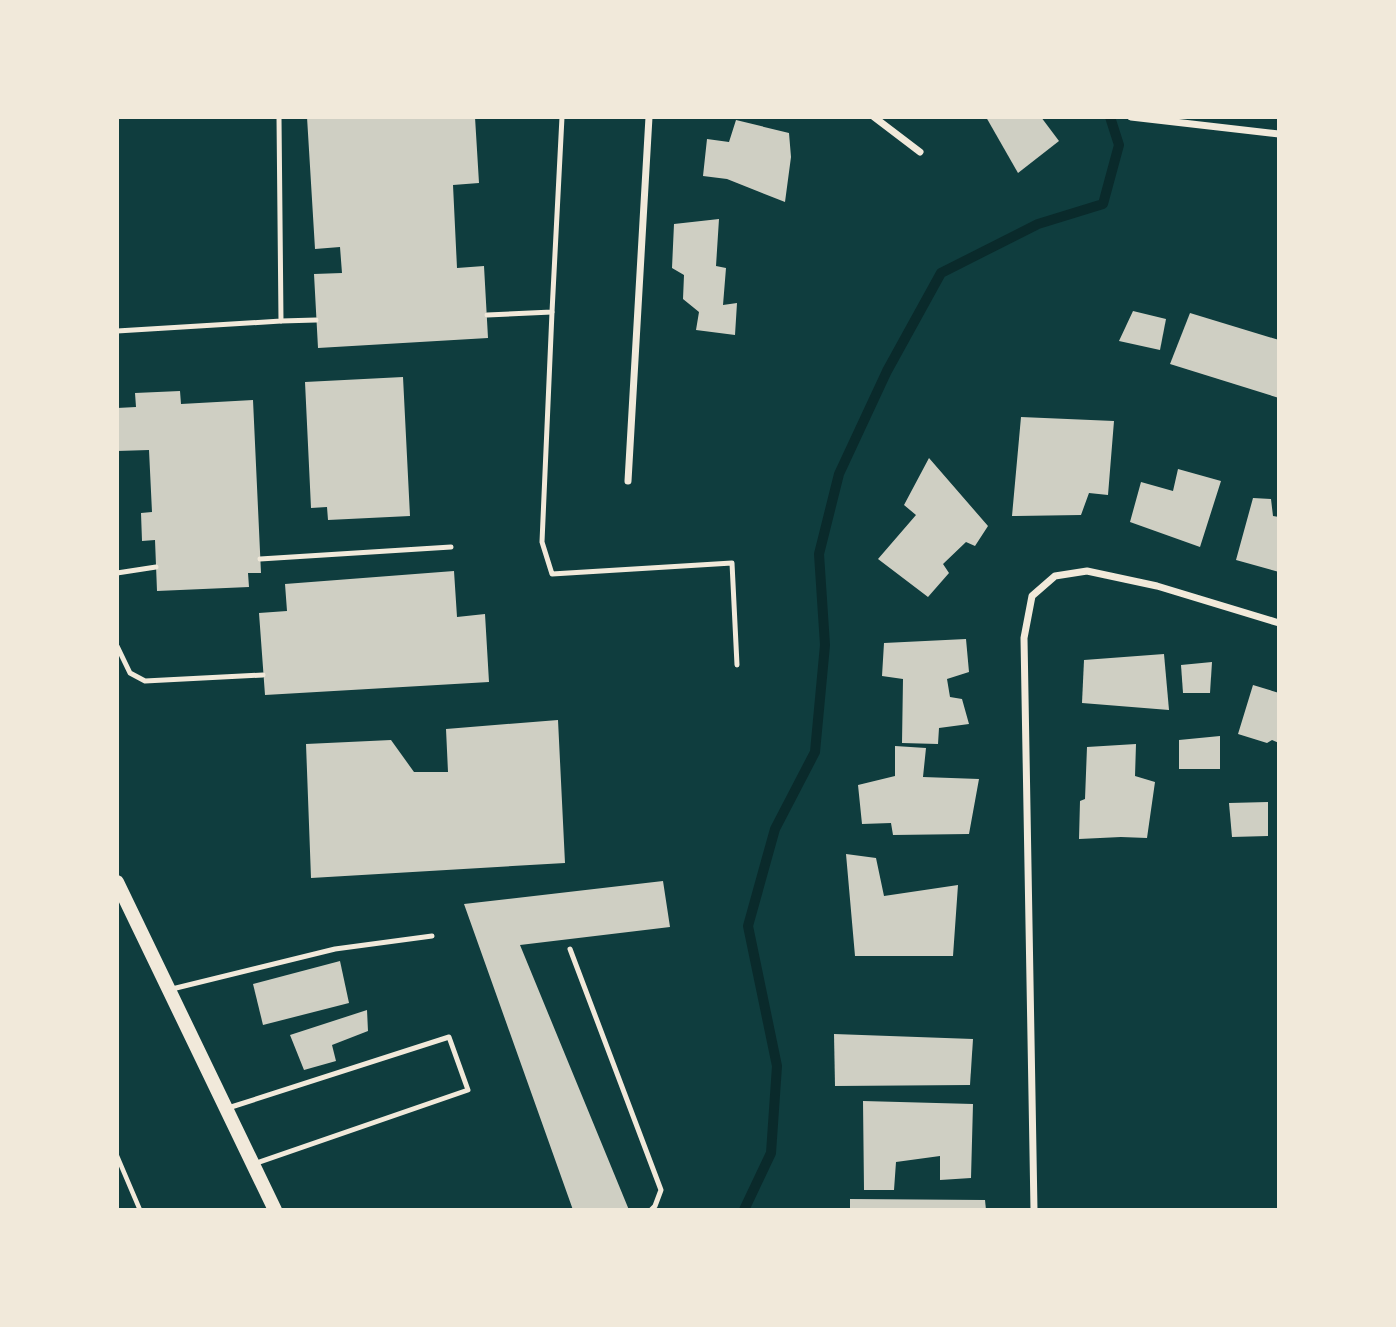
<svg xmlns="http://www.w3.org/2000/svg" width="1396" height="1327" font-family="Rubik,sans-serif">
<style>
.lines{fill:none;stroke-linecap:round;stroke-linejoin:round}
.stream{stroke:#0a2a2b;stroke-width:10}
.building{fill:#cfcfc3}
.path{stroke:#f1e9da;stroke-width:4.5}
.service{stroke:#f1e9da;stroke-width:5}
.minor{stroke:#f1e9da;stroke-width:7}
.secondary{stroke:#f1e9da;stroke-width:14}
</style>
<rect width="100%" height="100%" fill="#0f3d3e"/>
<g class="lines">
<path class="stream" d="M744,1210L771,1153L777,1066L748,926L775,829L815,752L825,645L819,554L839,474L887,371L941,273L1038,224L1103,204L1119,145L1110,117"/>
</g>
<g class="building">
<path d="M307,117H475L479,183L453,185L457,268L484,266L488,338L318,348L314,274L342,273L340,247L315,249Z"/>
<path d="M986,117H1041L1059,141L1018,173Z"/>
<path d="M736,120L789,133L791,157L785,202L727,179L703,176L707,139L729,142Z"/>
<path d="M719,219L716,266L726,268L723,305L737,303L735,335L696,330L699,312L683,299L684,275L672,268L674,224Z"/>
<path d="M1133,311L1166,319L1160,350L1119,341Z"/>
<path d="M1190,313L1279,340V398L1170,364Z"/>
<path d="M403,377L410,516L328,520L327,507L311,508L305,382Z"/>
<path d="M180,391L181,404L253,400L261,573H248L249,587L157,591L155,540L142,541L141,513L152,512L149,450L117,451V408L136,407L135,393Z"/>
<path d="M1021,417L1114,421L1108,495L1089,493L1081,515L1012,516Z"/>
<path d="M929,458L988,526L975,546L966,542L943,564L949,573L928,597L878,559L916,515L904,505Z"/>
<path d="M1178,469L1221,481L1200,547L1130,522L1141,482L1173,491Z"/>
<path d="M1253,498L1271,499L1273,516L1279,517V572L1236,560Z"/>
<path d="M454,571L457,617L485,614L489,682L265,695L259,613L287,611L285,584Z"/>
<path d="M966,639L969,672L947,679L950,697L962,699L969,724L939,728L938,744L902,743L903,679L882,676L884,643Z"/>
<path d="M1164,654L1169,710L1082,703L1084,660Z"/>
<path d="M1212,662L1210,693H1183L1181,665Z"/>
<path d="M1253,685L1279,693V743L1272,740L1267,743L1238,734Z"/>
<path d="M558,720L565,863L311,878L306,744L391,740L414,772H448L446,729Z"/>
<path d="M1220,736V769H1179V740Z"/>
<path d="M1136,744L1135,776L1155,782L1147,838L1121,837L1079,839L1080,801L1085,799L1087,747Z"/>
<path d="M895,746L926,748L923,777L979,779L969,834L893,835L891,823L862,824L858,785L895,776Z"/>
<path d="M1268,802V836L1232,837L1229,803Z"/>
<path d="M846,854L876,858L884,896L958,885L953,956H855Z"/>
<path d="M663,881L670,927L520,945L629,1210H573L464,904Z"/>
<path d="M340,961L349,1003L263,1025L253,984Z"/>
<path d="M367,1010L368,1031L332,1045L336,1061L304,1070L290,1035Z"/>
<path d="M834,1034L973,1039L970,1085L835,1086Z"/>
<path d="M863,1101L973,1104L971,1178L940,1180V1156L896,1162L894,1190H864Z"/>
<path d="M850,1199L985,1200L986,1210H850Z"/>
</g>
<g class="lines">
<path class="path" d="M117,1156L140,1210"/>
<g class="service">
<path d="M552,312L542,542L552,574L732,563L737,665"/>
<path d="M487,315L552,312L562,117"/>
<path d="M281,321L316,320"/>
<path d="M117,331L281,321L279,117"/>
<path d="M260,559L451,547"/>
<path d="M117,573L156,567"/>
<path d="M117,646L130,673L145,681L263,675"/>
<path d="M570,949L661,1190L655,1206L651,1210"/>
<path d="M172,989L335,949L432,936"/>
<path d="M228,1108L449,1037L468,1090L254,1164"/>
</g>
<g class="minor">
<path d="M874,117L920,152"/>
<path d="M1131,117L1279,134"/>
<path d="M628,481L649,117"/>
<path d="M1034,1210L1024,638L1032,596L1055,576L1087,571L1157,586L1279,623"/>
</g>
<path class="secondary" d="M117,882L275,1210"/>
</g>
<rect width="1396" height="1327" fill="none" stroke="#f1e9da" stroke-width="238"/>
</svg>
